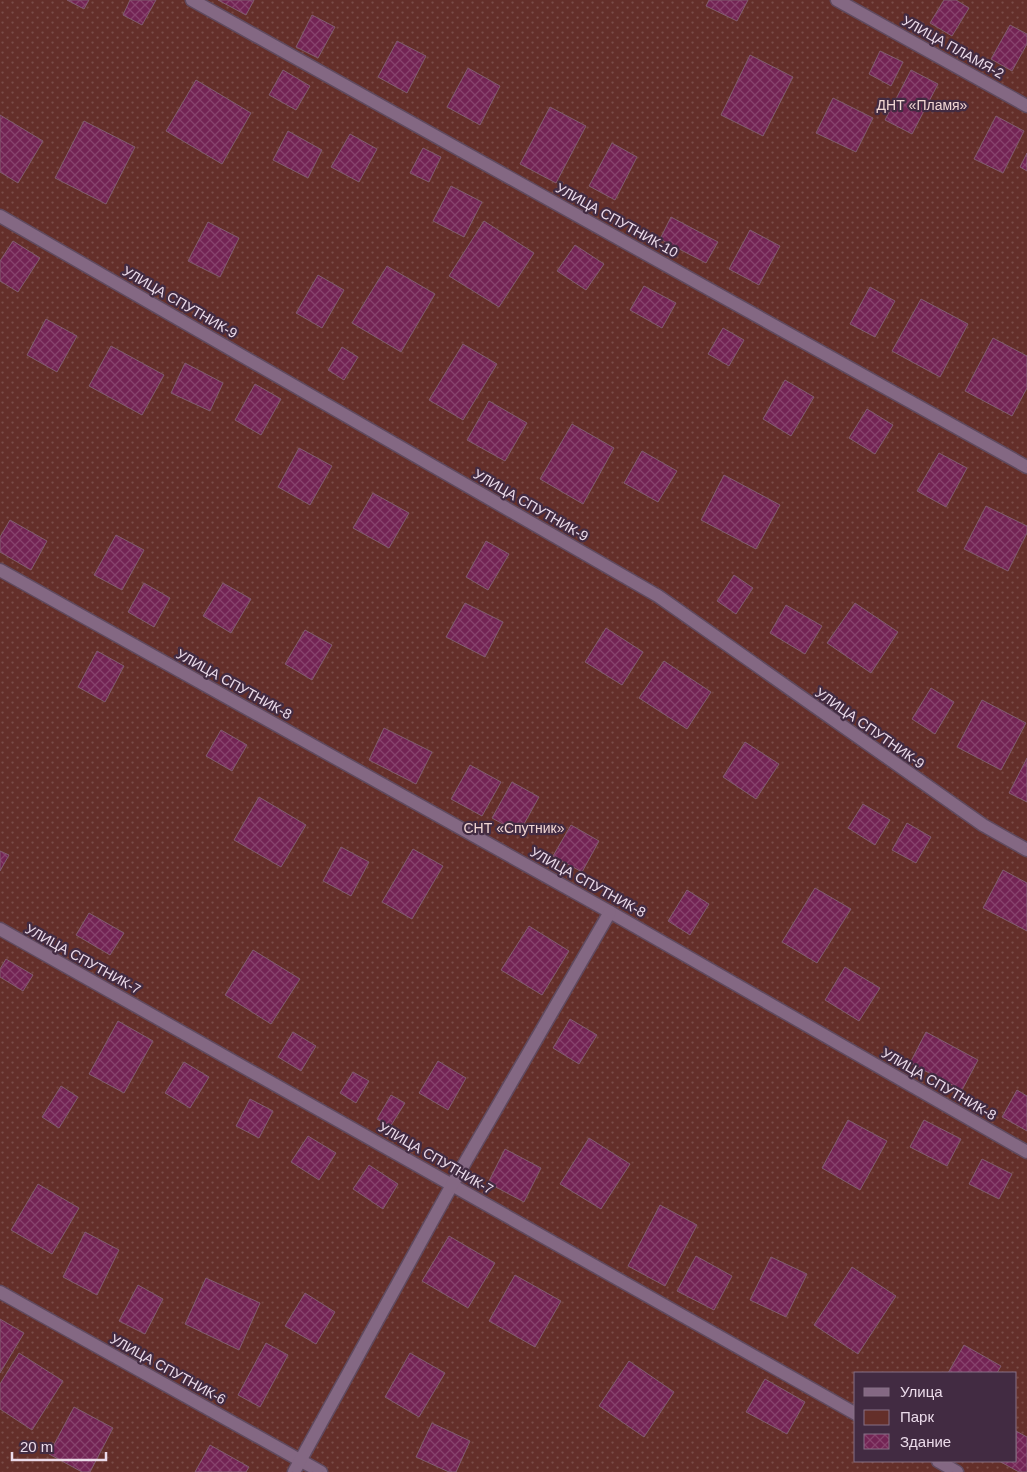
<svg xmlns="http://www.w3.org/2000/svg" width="1027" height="1472" font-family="Arial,sans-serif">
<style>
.green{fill:url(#green-dots);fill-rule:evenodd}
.building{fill:url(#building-cross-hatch);stroke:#805d6f}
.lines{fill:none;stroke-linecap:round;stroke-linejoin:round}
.minor-casing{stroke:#5f4a5f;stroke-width:15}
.minor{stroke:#846883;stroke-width:12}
.labels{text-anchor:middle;stroke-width:4.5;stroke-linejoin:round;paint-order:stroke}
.street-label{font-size:14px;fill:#ebdbea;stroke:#422b42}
.park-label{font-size:14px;fill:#f1d6d3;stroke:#422b42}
</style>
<defs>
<pattern id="green-dots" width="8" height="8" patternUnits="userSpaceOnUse" patternTransform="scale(1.25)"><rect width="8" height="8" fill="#642f2a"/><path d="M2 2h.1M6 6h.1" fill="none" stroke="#7a4d49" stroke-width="1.8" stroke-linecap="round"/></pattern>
<pattern id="building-cross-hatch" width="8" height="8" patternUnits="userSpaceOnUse" patternTransform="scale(1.25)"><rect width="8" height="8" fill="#732454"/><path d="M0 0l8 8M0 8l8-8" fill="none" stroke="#87436d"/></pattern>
</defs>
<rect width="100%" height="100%" fill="#422b42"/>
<path class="green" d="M0,0H1027V1472H0ZM856,1373H1016V1461H856Z"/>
<g class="building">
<path d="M67,0H89L84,9Z"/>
<path d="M130,0H156L142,25L123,15Z"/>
<path d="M218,0H254L246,15Z"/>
<path d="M709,0H748L737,21L706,6Z"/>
<path d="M944,0H956L969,8L952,36L930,23Z"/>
<path d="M312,15L335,27L318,58L296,47Z"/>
<path d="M1010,25L1027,34V44L1012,71L991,59Z"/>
<path d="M397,41L426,56L407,93L378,77Z"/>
<path d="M880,51L903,62L891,86L869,74Z"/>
<path d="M750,55L793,77L763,136L721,115Z"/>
<path d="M468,68L500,86L480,125L447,107Z"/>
<path d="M283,70L310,86L296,110L269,95Z"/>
<path d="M911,70L938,84L912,134L885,120Z"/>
<path d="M196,80L251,113L222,164L166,131Z"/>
<path d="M833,98L873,118L856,152L816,133Z"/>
<path d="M550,107L586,126L556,183L520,164Z"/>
<path d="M0,115L43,141L18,183L0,172Z"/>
<path d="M996,116L1024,131L1003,173L974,159Z"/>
<path d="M84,121L135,147L106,204L55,178Z"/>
<path d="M288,131L322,150L308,178L273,160Z"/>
<path d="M350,134L377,149L359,182L331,167Z"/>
<path d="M612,143L637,157L615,200L589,186Z"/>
<path d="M423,148L441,157L429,182L410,173Z"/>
<path d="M1027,153V171L1020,167Z"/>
<path d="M451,186L482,202L464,237L433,221Z"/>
<path d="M671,217L718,242L706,263L660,239Z"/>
<path d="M484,221L534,253L499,307L449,276Z"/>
<path d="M208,222L239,238L220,277L188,261Z"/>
<path d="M750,230L780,246L759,285L729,269Z"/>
<path d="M13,241L40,258L18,292L0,281V261Z"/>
<path d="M575,245L604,264L586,290L557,271Z"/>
<path d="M387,266L435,294L401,352L352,323Z"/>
<path d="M318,275L344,290L322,328L296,313Z"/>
<path d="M644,286L676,303L662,328L630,310Z"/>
<path d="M870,287L895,301L875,337L850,324Z"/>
<path d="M921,299L968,324L940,377L892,351Z"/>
<path d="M46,319L77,336L57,372L27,355Z"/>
<path d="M723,328L744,340L729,366L708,354Z"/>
<path d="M993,338L1027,356V388L1012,416L965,391Z"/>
<path d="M463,344L497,364L463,420L429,400Z"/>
<path d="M111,346L164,375L142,415L89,386Z"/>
<path d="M342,347L358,357L344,380L328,370Z"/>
<path d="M185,363L223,383L210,411L171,393Z"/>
<path d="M785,380L814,397L791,436L763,419Z"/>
<path d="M255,384L281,399L261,435L235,420Z"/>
<path d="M489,401L527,423L505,461L467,440Z"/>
<path d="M867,409L893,425L875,454L849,438Z"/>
<path d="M572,424L614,448L583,504L540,479Z"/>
<path d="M299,448L332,466L310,505L278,487Z"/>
<path d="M642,451L677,471L658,502L624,483Z"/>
<path d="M939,453L967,468L946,507L917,491Z"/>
<path d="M724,475L780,505L756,549L701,520Z"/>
<path d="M373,493L409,513L389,548L353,528Z"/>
<path d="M986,506L1027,526V533L1008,571L964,549Z"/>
<path d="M10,520L47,541L31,570L0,552V537Z"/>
<path d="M116,535L144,550L122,590L94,575Z"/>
<path d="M486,541L509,554L488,590L466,577Z"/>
<path d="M734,575L753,588L736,614L717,601Z"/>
<path d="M144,583L170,598L154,627L128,612Z"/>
<path d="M223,583L251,599L231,633L203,616Z"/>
<path d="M465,603L503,622L485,657L446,637Z"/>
<path d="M855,603L898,632L871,673L827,643Z"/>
<path d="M786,605L822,626L805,654L770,633Z"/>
<path d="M606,628L643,652L622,685L585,662Z"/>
<path d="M305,630L332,645L312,680L285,664Z"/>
<path d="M97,651L124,666L105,702L78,687Z"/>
<path d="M664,661L711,692L687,729L639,698Z"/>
<path d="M931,688L954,702L935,734L912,719Z"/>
<path d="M982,700L1026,723L1001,770L957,747Z"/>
<path d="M384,728L432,752L416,784L369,760Z"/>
<path d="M221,730L247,745L232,771L206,756Z"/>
<path d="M745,742L779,764L756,799L723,777Z"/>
<path d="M1027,758V802L1009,793Z"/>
<path d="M470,765L501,782L482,816L451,799Z"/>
<path d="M512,782L539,797L519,833L492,818Z"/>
<path d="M259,797L306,825L281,867L234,840Z"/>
<path d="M863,804L890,820L875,845L848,828Z"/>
<path d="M907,823L931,837L916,863L892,850Z"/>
<path d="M571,825L599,841L582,872L553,856Z"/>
<path d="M341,847L369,862L351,896L323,881Z"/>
<path d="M413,849L443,866L412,919L382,902Z"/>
<path d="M0,851L9,855L0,871Z"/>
<path d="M1003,870L1027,883V931L983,908Z"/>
<path d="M815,888L851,909L817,963L782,942Z"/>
<path d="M687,890L709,904L690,935L668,921Z"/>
<path d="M89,913L124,933L110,955L76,935Z"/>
<path d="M529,926L569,951L542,995L501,970Z"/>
<path d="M253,950L300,979L271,1024L225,995Z"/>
<path d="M6,959L33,975L23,991L0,977V969Z"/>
<path d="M845,967L880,988L859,1021L825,1000Z"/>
<path d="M570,1019L597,1035L579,1064L553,1048Z"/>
<path d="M118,1021L153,1041L124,1093L89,1074Z"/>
<path d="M293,1032L316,1046L301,1071L278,1057Z"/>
<path d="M926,1032L978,1060L962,1090L910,1063Z"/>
<path d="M438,1061L466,1078L448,1110L419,1093Z"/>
<path d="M184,1062L209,1077L190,1108L165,1093Z"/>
<path d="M353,1072L369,1081L356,1103L340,1093Z"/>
<path d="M61,1086L78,1097L59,1128L42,1117Z"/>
<path d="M1017,1090L1027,1096V1131L1002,1117Z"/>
<path d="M391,1095L405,1103L390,1127L377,1119Z"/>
<path d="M250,1099L273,1111L259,1138L236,1126Z"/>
<path d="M848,1120L887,1141L860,1190L822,1168Z"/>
<path d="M924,1120L961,1139L947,1166L910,1147Z"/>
<path d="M308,1136L336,1153L319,1180L291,1162Z"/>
<path d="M589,1138L630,1164L601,1209L560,1184Z"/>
<path d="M505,1149L541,1168L524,1202L488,1183Z"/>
<path d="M982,1159L1012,1174L999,1199L969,1184Z"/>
<path d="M369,1165L398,1184L383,1209L353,1189Z"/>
<path d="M38,1184L79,1208L52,1254L11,1230Z"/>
<path d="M660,1205L697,1225L665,1286L628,1266Z"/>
<path d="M85,1232L119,1250L97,1295L63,1277Z"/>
<path d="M449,1236L495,1263L468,1308L422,1281Z"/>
<path d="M696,1256L732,1276L714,1310L677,1291Z"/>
<path d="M771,1257L807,1274L786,1317L750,1300Z"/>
<path d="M852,1267L896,1296L858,1354L814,1325Z"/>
<path d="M515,1275L561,1301L535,1347L489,1321Z"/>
<path d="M206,1278L260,1303L239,1350L185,1324Z"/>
<path d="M138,1285L163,1299L145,1334L119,1321Z"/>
<path d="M305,1293L335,1312L316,1344L285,1326Z"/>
<path d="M0,1319L24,1333L0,1373Z"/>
<path d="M266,1343L288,1355L260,1407L238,1395Z"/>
<path d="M964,1345L1001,1366L997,1373H948Z"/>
<path d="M19,1353L63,1381L32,1430L0,1409V1384Z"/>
<path d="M410,1353L445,1373L419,1417L385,1397Z"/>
<path d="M629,1361L674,1392L644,1437L599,1406Z"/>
<path d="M765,1379L805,1402L787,1434L746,1412Z"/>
<path d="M74,1407L113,1428L90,1472H82L49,1454Z"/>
<path d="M432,1423L470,1441L456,1472H449L416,1457Z"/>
<path d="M1016,1431L1027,1437V1472H1019L999,1461H1016Z"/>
<path d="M210,1445L249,1467L246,1472H195Z"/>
</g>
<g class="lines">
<g class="minor-casing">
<g id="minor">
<path d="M192,0L1027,467"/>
<path d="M837,0L1027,106"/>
<path d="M0,216L658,596L983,825L1027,850"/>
<path d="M0,570L610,912L1027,1152"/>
<path d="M0,929L856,1414"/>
<path d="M0,1292L321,1472"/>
<path d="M938,1461L957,1472"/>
<path d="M294,1472L452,1185L610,912"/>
</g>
</g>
<use href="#minor" class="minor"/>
</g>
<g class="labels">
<g class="street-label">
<text transform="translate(953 47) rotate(29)" y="5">УЛИЦА ПЛАМЯ-2</text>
<text transform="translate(617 220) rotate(29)" y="5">УЛИЦА СПУТНИК-10</text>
<text transform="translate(180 302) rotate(30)" y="5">УЛИЦА СПУТНИК-9</text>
<text transform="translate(531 505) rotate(30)" y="5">УЛИЦА СПУТНИК-9</text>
<text transform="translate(234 684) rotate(29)" y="5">УЛИЦА СПУТНИК-8</text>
<text transform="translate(870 728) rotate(35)" y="5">УЛИЦА СПУТНИК-9</text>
<text transform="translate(588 882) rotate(29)" y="5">УЛИЦА СПУТНИК-8</text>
<text transform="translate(83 959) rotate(29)" y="5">УЛИЦА СПУТНИК-7</text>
<text transform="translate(939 1084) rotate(30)" y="5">УЛИЦА СПУТНИК-8</text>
<text transform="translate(436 1158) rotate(30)" y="5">УЛИЦА СПУТНИК-7</text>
<text transform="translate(168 1369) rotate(29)" y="5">УЛИЦА СПУТНИК-6</text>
</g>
<g class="park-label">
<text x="922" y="110">ДНТ «Пламя»</text>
<text x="514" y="833">СНТ «Спутник»</text>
</g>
</g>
<rect x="854" y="1372" width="162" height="90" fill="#422b42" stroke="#867185"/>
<rect x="864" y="1388" width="25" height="8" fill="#846883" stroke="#867185"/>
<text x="900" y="1397" font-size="15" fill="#ebdbea">Улица</text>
<rect x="864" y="1410" width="25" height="15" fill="#642f2a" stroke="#867185"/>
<text x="900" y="1422" font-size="15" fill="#ebdbea">Парк</text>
<rect x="864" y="1434" width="25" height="15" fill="url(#building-cross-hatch)" stroke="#867185"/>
<text x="900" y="1447" font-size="15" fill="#ebdbea">Здание</text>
<path d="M12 1452v8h94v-8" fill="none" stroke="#ebdbea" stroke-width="2.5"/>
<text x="20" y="1452" font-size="15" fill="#ebdbea" stroke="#422b42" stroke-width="4" paint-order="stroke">20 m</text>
</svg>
